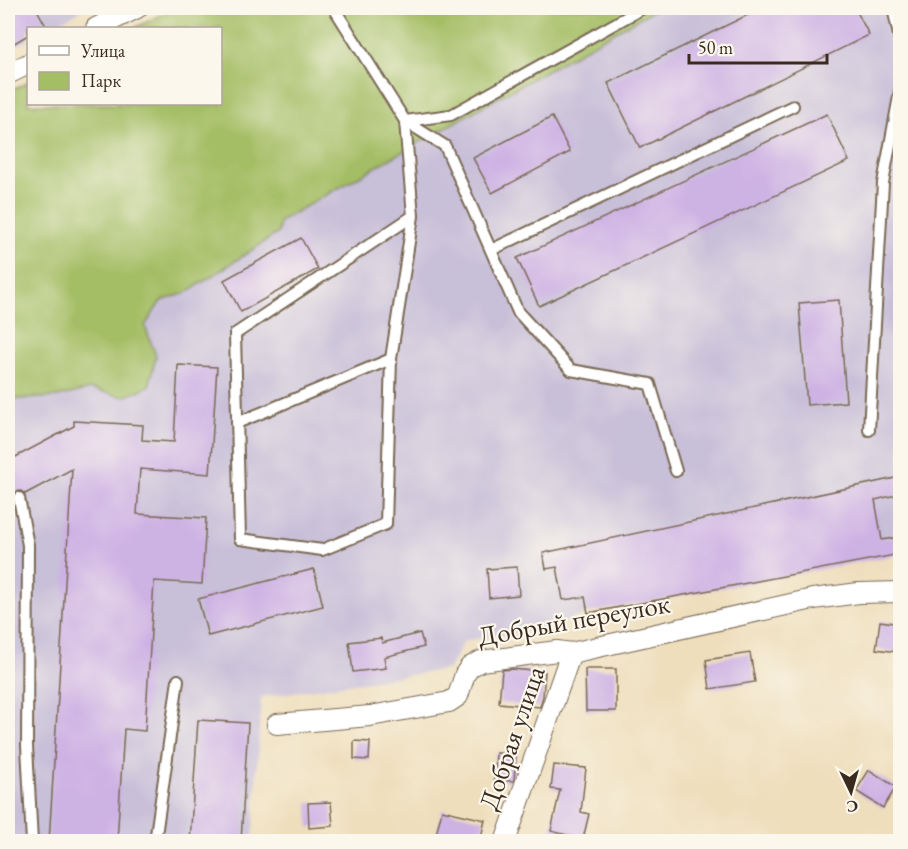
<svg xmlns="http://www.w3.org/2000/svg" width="908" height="849" font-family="'EB Garamond',serif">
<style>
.industrial{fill:#c8bfd8}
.green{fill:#a4be65;stroke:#707442;stroke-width:1.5}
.building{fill:#cdb2e4}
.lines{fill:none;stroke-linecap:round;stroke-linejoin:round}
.lane-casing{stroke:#7a6955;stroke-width:14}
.street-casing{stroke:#7a6955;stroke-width:22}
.lane{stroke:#fff;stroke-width:10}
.street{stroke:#fff;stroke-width:20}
.labels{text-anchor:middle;stroke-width:4.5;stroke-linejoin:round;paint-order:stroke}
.street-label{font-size:27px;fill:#3b2a1e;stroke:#fbf7ec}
</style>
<rect width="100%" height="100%" fill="#fbf7ec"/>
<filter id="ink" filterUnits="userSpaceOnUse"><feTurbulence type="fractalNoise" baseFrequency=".0167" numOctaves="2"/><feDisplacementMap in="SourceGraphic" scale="12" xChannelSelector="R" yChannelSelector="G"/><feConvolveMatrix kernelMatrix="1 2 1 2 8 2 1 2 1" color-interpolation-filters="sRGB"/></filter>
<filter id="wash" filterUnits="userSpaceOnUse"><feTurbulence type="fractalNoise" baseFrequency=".008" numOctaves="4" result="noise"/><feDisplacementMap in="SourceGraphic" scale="24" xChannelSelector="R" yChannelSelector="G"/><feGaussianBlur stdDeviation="1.35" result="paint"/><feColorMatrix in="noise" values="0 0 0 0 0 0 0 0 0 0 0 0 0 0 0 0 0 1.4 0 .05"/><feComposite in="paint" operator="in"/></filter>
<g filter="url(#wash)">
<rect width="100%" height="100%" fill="#eedebc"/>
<g class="industrial">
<path d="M8,8H86L48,28H28V40L8,51Z"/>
<path d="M657,8H900V555H896L588,613L549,627L464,641L449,669L261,697L253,841H8V351L280,221Z"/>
</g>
<path class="green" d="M176,8H657L280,221L278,233L186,293L161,301L145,326L156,356L149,386L124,397L91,389L57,397L16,399L8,391V92L28,82V104H220V28H134Z"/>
<g id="blocks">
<g class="building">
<path d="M16,8H36L47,28H28V35L8,47V12Z"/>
<path d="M762,8H855L869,35L640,148L608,83Z"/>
<path d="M827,114L849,161L539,306L517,258Z"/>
<path d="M552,117L570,152L492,193L473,158Z"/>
<path d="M301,238L318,269L241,312L224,280Z"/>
<path d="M839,300L846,402L807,405L799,303Z"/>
<path d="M178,365L217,367L210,474L140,469L137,514L206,518L202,584L154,581L145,731L124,729L117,842H49L72,469L25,494L21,491L15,492L12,496V502L8,504V461L74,426V421L143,425L142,440L174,442Z"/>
<path d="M900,477V494L875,500L882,540L900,537V554L588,613L585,597L563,600L557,567L546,569L543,553Z"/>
<path d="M517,567L519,595L489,598L487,569Z"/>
<path d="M314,569L323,606L208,636L198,599Z"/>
<path d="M880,621L900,624L897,652L876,649Z"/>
<path d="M420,633L424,647L384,657L386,668L353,672L349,642L381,638L382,643Z"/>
<path d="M750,653L755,682L710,689L706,660Z"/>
<path d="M511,669L545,672L543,696L540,707L499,703L502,670Z"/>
<path d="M585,669H616V711H586Z"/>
<path d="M198,720L248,723L241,842H190Z"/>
<path d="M354,741L370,742L369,760L354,759Z"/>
<path d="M496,753L516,754L514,781L494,780Z"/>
<path d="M554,765L586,768L581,812L589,814L583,839L551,831L560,790L551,789Z"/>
<path d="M869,770L896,787L883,808L856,791Z"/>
<path d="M331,802L333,826L309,828L308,803Z"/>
<path d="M442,810L485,820L480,842H465L436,835Z"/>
</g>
</g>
</g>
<g filter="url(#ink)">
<use href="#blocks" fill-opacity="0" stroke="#7a6955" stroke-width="1.5"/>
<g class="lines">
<g class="lane-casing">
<g id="lane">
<path d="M334,8L405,121L413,216L391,359L386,524L322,550L240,539L235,334L413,216"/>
<path d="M893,8L900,40"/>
<path d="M405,121L445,146L518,312L571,370L650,384L676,471"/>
<path d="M405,121L451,115L643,8"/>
<path d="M491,250L793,106"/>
<path d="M237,423L391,359"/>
<path d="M869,430L883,183L900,91"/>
<path d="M19,498L28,545L27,746L32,842"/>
<path d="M155,842L178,680"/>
</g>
</g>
<g class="street-casing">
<g id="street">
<path d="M96,28L137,8"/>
<path d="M8,74L28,64"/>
<path d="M277,724L370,716L449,702L458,696L465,674L470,667L481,661L557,651L571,653L813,599L859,593L900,592"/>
<path d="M505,842L571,653"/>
</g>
</g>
<use href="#lane" class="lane"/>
<use href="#street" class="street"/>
</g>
</g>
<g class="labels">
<g class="street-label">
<text transform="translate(574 620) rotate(-10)" y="9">Добрый переулок</text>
<text transform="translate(512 738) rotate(-71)" y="9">Добрая улица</text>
</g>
</g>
<rect width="908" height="849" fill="none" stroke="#fbf7ec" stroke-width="30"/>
<rect x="27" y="27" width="195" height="78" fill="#fbf7ec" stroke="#aea59a" stroke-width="1.5"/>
<rect x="39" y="46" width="30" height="9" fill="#ffffff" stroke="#aea59a" stroke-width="1.5"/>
<text x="81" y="57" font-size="18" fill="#3b2a1e">Улица</text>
<rect x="39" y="72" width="30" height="18" fill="#a4be65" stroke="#aea59a" stroke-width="1.5"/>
<text x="81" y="87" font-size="18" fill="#3b2a1e">Парк</text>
<g transform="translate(851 792) rotate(175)" stroke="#fbf7ec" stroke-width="4.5" paint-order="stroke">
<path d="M0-4.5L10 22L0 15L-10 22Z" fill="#3b2a1e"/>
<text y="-9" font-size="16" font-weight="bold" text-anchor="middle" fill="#3b2a1e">С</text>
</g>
<path d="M689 54v9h138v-9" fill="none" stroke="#3b2a1e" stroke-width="3"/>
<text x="698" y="54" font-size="18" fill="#3b2a1e" stroke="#fbf7ec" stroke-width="4.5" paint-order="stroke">50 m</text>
</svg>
